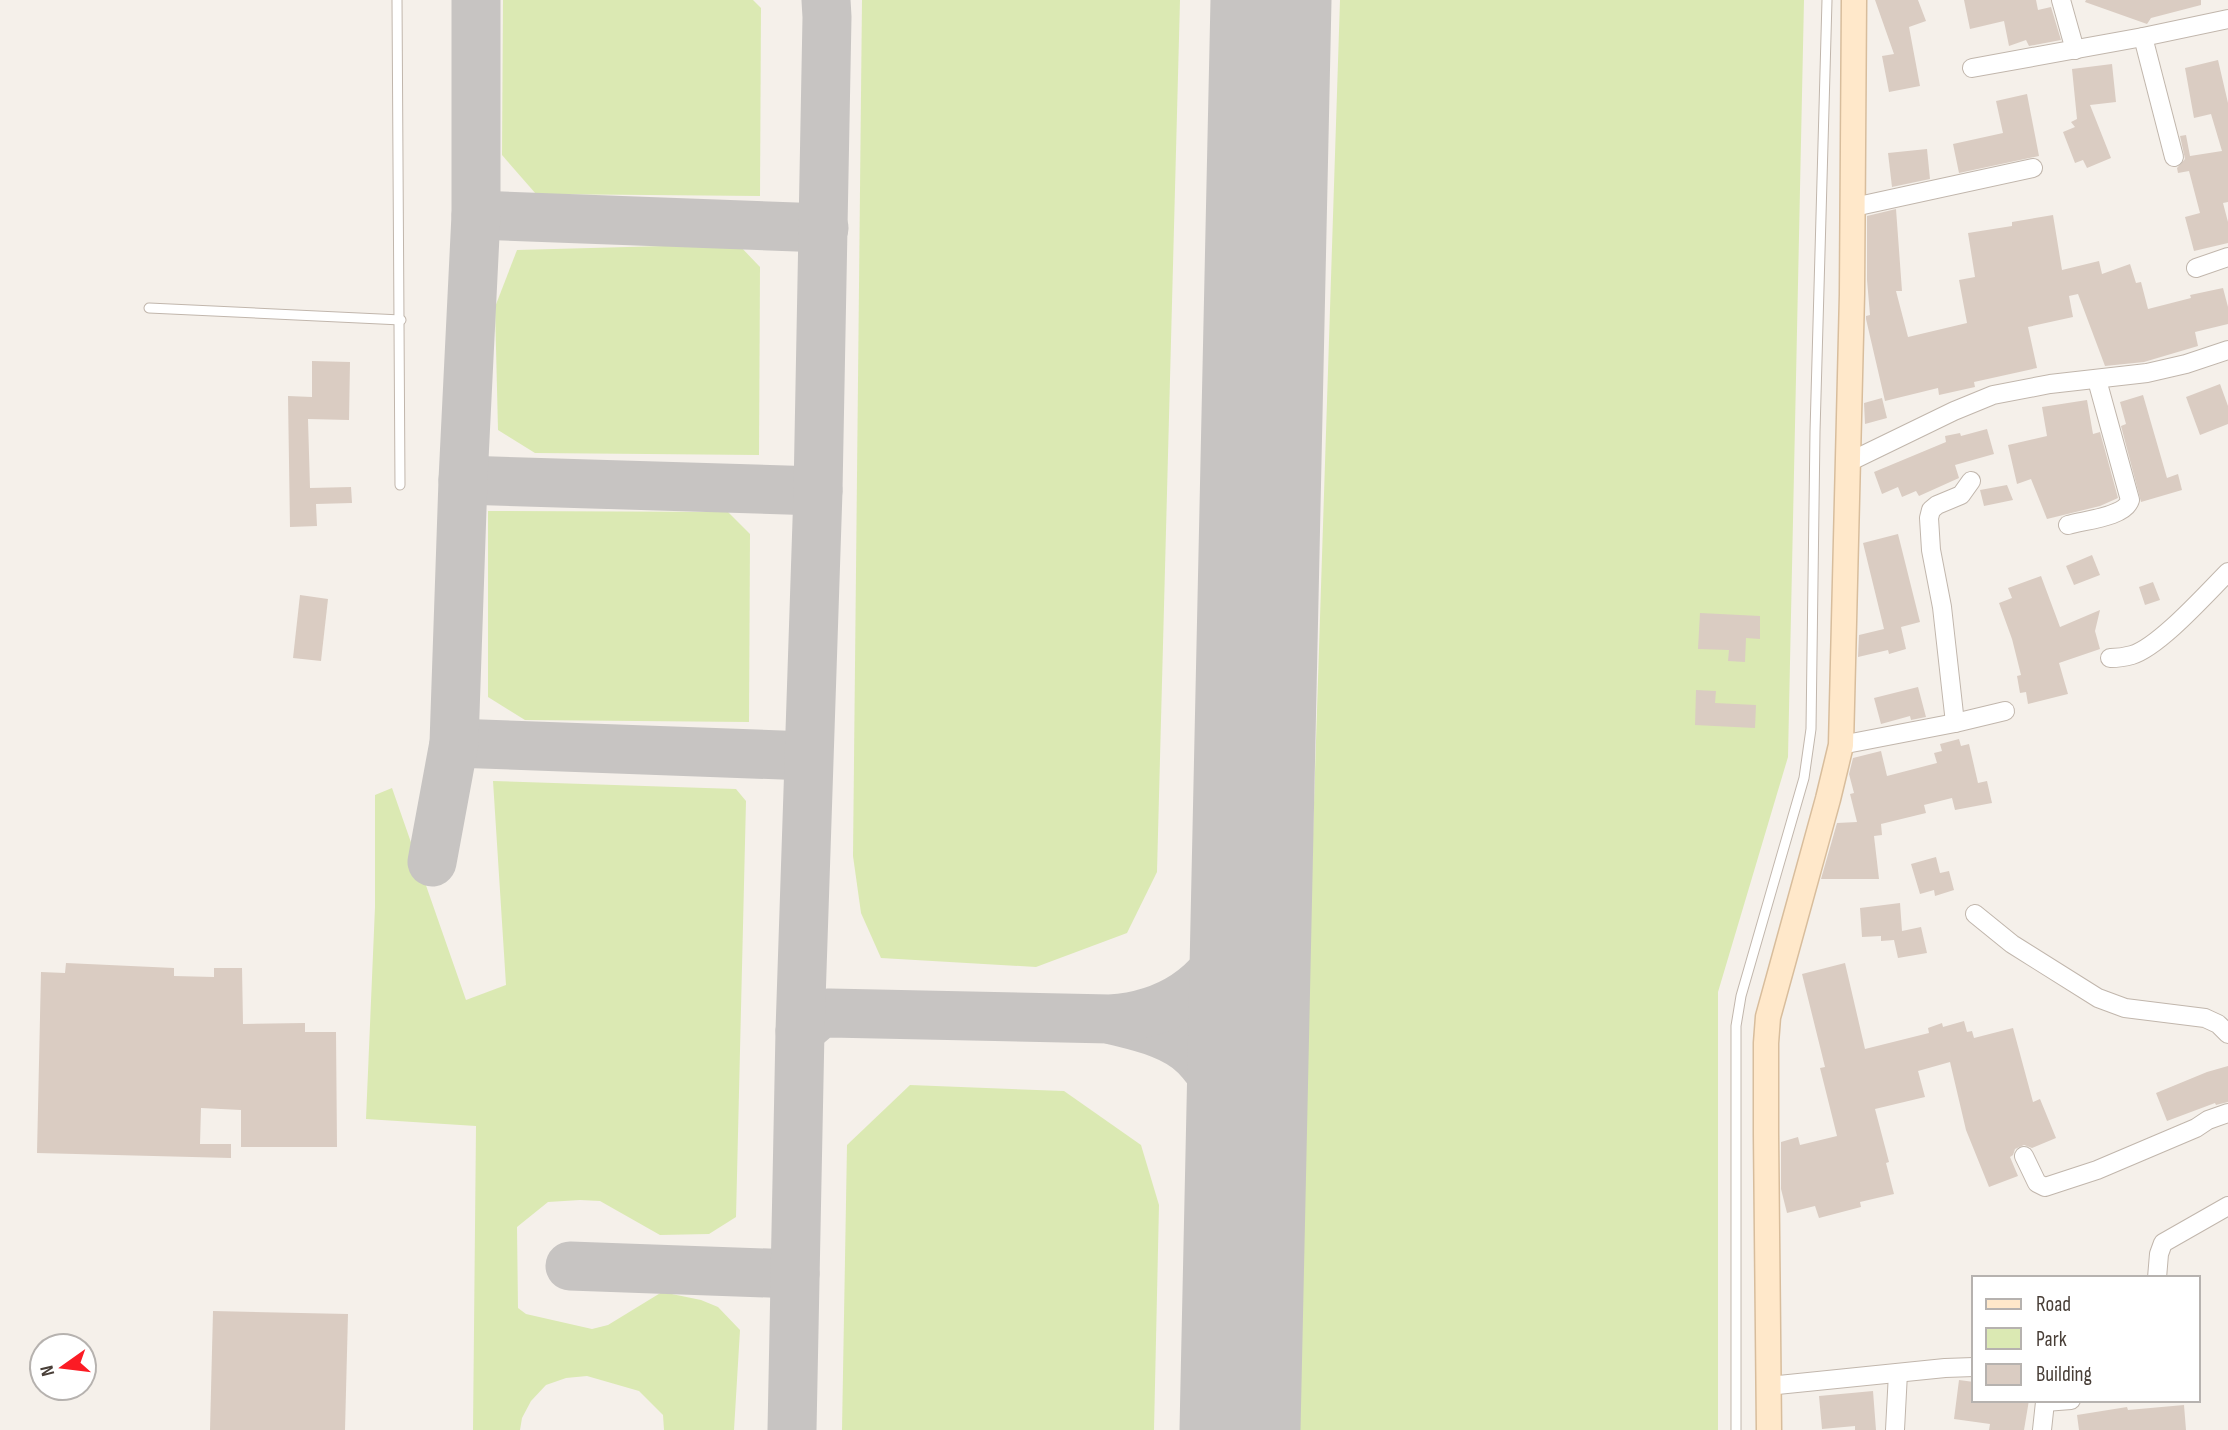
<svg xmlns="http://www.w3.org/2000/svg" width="2228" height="1430" font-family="'Sofia Sans Condensed',sans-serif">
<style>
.green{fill:#dbe9b3}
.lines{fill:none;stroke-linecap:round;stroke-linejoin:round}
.taxiway{stroke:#c7c4c2;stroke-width:49}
.runway{stroke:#c7c4c2;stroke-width:121}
.building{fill:#daccc2}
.service-casing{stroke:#c1b6ac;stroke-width:11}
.minor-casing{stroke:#c1b6ac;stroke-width:20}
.secondary-casing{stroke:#d8bd9c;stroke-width:27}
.service{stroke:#fff;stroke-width:9}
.minor{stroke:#fff;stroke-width:18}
.secondary{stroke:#ffe8ca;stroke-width:24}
</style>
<rect width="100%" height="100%" fill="#f5f0ea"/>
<g class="green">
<path d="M503,0H753L761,8L760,196L536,194L502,155Z"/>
<path d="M862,0H1180L1157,872L1127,933L1036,967L881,958L861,913L853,856Z"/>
<path d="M1340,0H1804L1788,757L1718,992V1430H1299L1301,1205Z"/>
<path d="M738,244L760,267L759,455L535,453L498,430L495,307L517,250Z"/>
<path d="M488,511L728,512L750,534L749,722L525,720L488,697Z"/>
<path d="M493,781L736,789L746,801L736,1217L709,1234L660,1235L600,1201L580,1200L548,1202L517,1227L518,1308L526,1314L592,1329L608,1325L662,1292L701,1300L718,1307L740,1330L734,1430H664L663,1415L639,1391L587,1376L566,1378L546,1385L531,1401L522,1418L520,1430H473L476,1126L366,1119L375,907V795L392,788L466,1000L506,985Z"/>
<path d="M910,1085L1064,1091L1141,1145L1159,1205L1154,1430H842L847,1145Z"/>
</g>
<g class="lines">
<g class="taxiway">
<path d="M476,215L824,228"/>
<path d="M463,480L818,491"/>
<path d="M454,743L808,756"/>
<path d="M432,862L454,743L463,480L476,215V0"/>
<path d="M1112,1020C1140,1027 1175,1034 1196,1056C1216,1077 1231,1107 1246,1132"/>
<path d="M800,1031L820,1014L830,1013L1110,1019C1166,1015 1211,988 1235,935C1242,918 1247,900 1252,883"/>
<path d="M570,1266L795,1274"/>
<path d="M792,1430L800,1031L818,491L827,17L826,0"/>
</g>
<path class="runway" d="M1240,1430L1271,0"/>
</g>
<g class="building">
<path d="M1875,0H1918L1926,21L1909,27L1920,86L1889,92L1882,56L1894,54Z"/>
<path d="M1964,0H2036L2038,10L2051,7L2061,40L2029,46L2026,40L2009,46L2004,21L1970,29Z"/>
<path d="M2086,0H2201V5L2151,18L2147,24L2085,2Z"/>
<path d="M2218,60L2228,103V202L2223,203L2228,222V243L2194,251L2185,217L2200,213L2189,171L2178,173L2177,168L2185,159L2180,136L2186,135L2190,156L2222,151L2211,114L2194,118L2185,68Z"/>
<path d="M2112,64L2116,102L2090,105L2111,158L2087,168L2083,160L2075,163L2063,132L2075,127L2071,122L2077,119L2072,69Z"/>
<path d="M2027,94L2039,156L1959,173L1953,144L2003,133L1996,101Z"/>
<path d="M1927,149L1930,179L1892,187L1888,153Z"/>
<path d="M1896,209L1902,291H1896L1908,337L1967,323L1959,280L1975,277L1968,233L2012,226V222L2053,215L2062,270L2099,261L2102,274L2130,264L2136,283L2141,282L2148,309L2191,298L2190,295L2223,288L2228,307V324L2195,332L2198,346L2144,362L2105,366L2078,294L2069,296L2073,317L2028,327L2037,368L1974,382L1975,387L1939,395L1938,388L1885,401L1866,319V316L1870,315L1867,280V216Z"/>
<path d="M312,361L350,362L349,420L308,419L310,488L351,487L352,503L316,504L317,526L290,527L288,396L312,397Z"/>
<path d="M2220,384L2228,406V424L2200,435L2186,397Z"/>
<path d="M2143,395L2167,478L2178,474L2182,490L2141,502L2121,426L2126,424L2120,402Z"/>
<path d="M1882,398L1887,418L1865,424L1864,403Z"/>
<path d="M2087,400L2093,434L2100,432L2118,498L2100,506L2047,519L2031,479L2017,484L2008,445L2047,436L2042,407Z"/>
<path d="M1987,429L1994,454L1955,465L1959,478L1919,496L1916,491L1902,497L1898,487L1882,494L1874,472L1946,442L1945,436L1960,433L1961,436Z"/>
<path d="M2007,485L2013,500L1984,506L1980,490Z"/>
<path d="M1898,534L1920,622L1901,627L1906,649L1889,654L1888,650L1858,657L1859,635L1884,629L1863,543Z"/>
<path d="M2092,555L2100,575L2074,585L2066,566Z"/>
<path d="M2041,576L2060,627L2100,610L2095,631L2100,649L2059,663L2068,694L2028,704L2026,692L2020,693L2017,676L2021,675L2012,639L1999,603L2012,598L2008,588Z"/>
<path d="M2153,582L2160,600L2145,605L2139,587Z"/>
<path d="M300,595L328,599L321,661L293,658Z"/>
<path d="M1700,613L1760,616V639L1746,638L1745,662L1728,661L1729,650L1698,649Z"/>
<path d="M1918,687L1926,717L1911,720L1910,716L1881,724L1874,698Z"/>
<path d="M1696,690L1716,691L1715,703L1756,705L1755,728L1695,725Z"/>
<path d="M1959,739L1961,746L1969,744L1978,783L1987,781L1992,803L1955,810L1952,798L1924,805L1926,813L1881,824L1882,835L1874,836L1879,879H1821L1837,823L1857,822L1850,794L1854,793L1849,774L1853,758L1881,751L1887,776L1937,763L1934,753L1942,751L1940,744Z"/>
<path d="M1936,857L1940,873L1949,871L1954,890L1935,896L1934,890L1920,894L1911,864Z"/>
<path d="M1900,903L1902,931L1921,927L1927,953L1898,958L1894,940L1881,941V936L1862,937L1860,908Z"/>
<path d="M66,963L174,968V976L214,977V968H242L243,1024L305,1023V1032H336L337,1147H241V1110L201,1108L200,1144H231V1158L37,1153L41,972L65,973Z"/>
<path d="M1845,963L1865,1049L1929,1033L1928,1028L1942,1023L1943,1027L1964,1021L1967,1032L1972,1031L1974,1038L2013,1028L2033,1102L2040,1099L2056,1138L2032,1148L2024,1145L2015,1149L2013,1155L2010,1157L2018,1176L1989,1187L1966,1130L1950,1062L1918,1071L1925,1097L1875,1109L1889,1162L1886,1163L1894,1194L1860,1202L1861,1207L1819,1218L1815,1206L1787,1213L1781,1189V1142L1798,1137L1800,1145L1837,1136L1820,1068L1825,1067L1802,974Z"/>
<path d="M2228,1066V1102L2216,1105L2215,1103L2167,1121L2156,1093L2207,1072Z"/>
<path d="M213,1311L348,1314L345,1430H210Z"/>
<path d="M1959,1380L1974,1382V1400H2029L2024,1430H1989L1990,1424L1954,1419Z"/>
<path d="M1873,1391L1876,1430H1855V1426L1822,1429L1819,1396Z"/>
<path d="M2184,1405L2186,1430H2079L2077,1415L2127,1407L2128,1410Z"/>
</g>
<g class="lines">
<g class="service-casing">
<g id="service">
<path d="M397,0L400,485"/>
<path d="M149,308L401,320"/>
<path d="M1736,1430V1026L1741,996L1804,778L1811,729L1815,432L1827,0"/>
</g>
</g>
<g class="minor-casing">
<g id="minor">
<path d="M2061,0L2075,50"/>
<path d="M2143,37L2174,157"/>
<path d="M1972,68L2143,37L2228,19"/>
<path d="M1854,207L2033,168"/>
<path d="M2196,268L2228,257"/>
<path d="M1849,462L1954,411L1993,395L2050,384L2147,373L2186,364L2228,350"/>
<path d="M2068,525C2085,520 2125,517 2130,500L2097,380"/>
<path d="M2110,658C2117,658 2125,657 2132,655C2159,647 2207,593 2228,572"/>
<path d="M1955,723L1942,607L1931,550L1929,518L1931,510L1937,505L1961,495L1971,481"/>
<path d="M1841,745L1955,723L2005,711"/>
<path d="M1975,914L2012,944L2098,998L2125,1008L2205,1018L2218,1024L2228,1034"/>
<path d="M2024,1156L2037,1183L2045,1187L2097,1170L2196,1128L2208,1120L2228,1113"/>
<path d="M2157,1278L2159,1254L2163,1243L2228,1206"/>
<path d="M1768,1386L1945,1368L1974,1367"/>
<path d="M2045,1400V1402L2071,1400"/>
<path d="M1895,1430L1898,1373"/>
<path d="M2042,1430L2045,1402"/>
</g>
</g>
<g class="secondary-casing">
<path id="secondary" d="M1769,1430L1766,1134V1043L1768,1017L1828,799L1841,745L1852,294L1854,0"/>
</g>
<use href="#service" class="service"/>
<use href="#minor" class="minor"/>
<use href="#secondary" class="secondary"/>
</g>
<rect x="1972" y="1276" width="228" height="126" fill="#ffffff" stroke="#b6b2af" stroke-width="2"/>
<rect x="1986" y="1299" width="35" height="10" fill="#ffe8ca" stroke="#b6b2af" stroke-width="2"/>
<text x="2036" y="1311" font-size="21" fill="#493f38">Road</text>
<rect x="1986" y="1328" width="35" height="21" fill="#dbe9b3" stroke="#b6b2af" stroke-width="2"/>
<text x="2036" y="1346" font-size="21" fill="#493f38">Park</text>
<rect x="1986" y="1364" width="35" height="21" fill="#daccc2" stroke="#b6b2af" stroke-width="2"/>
<text x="2036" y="1381" font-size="21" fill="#493f38">Building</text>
<g transform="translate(63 1367) rotate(256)"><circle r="33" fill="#ffffff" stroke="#b6b2af" stroke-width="2"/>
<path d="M0-5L12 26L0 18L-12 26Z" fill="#fb1b24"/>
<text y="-10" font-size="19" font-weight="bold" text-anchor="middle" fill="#493f38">N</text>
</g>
</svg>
